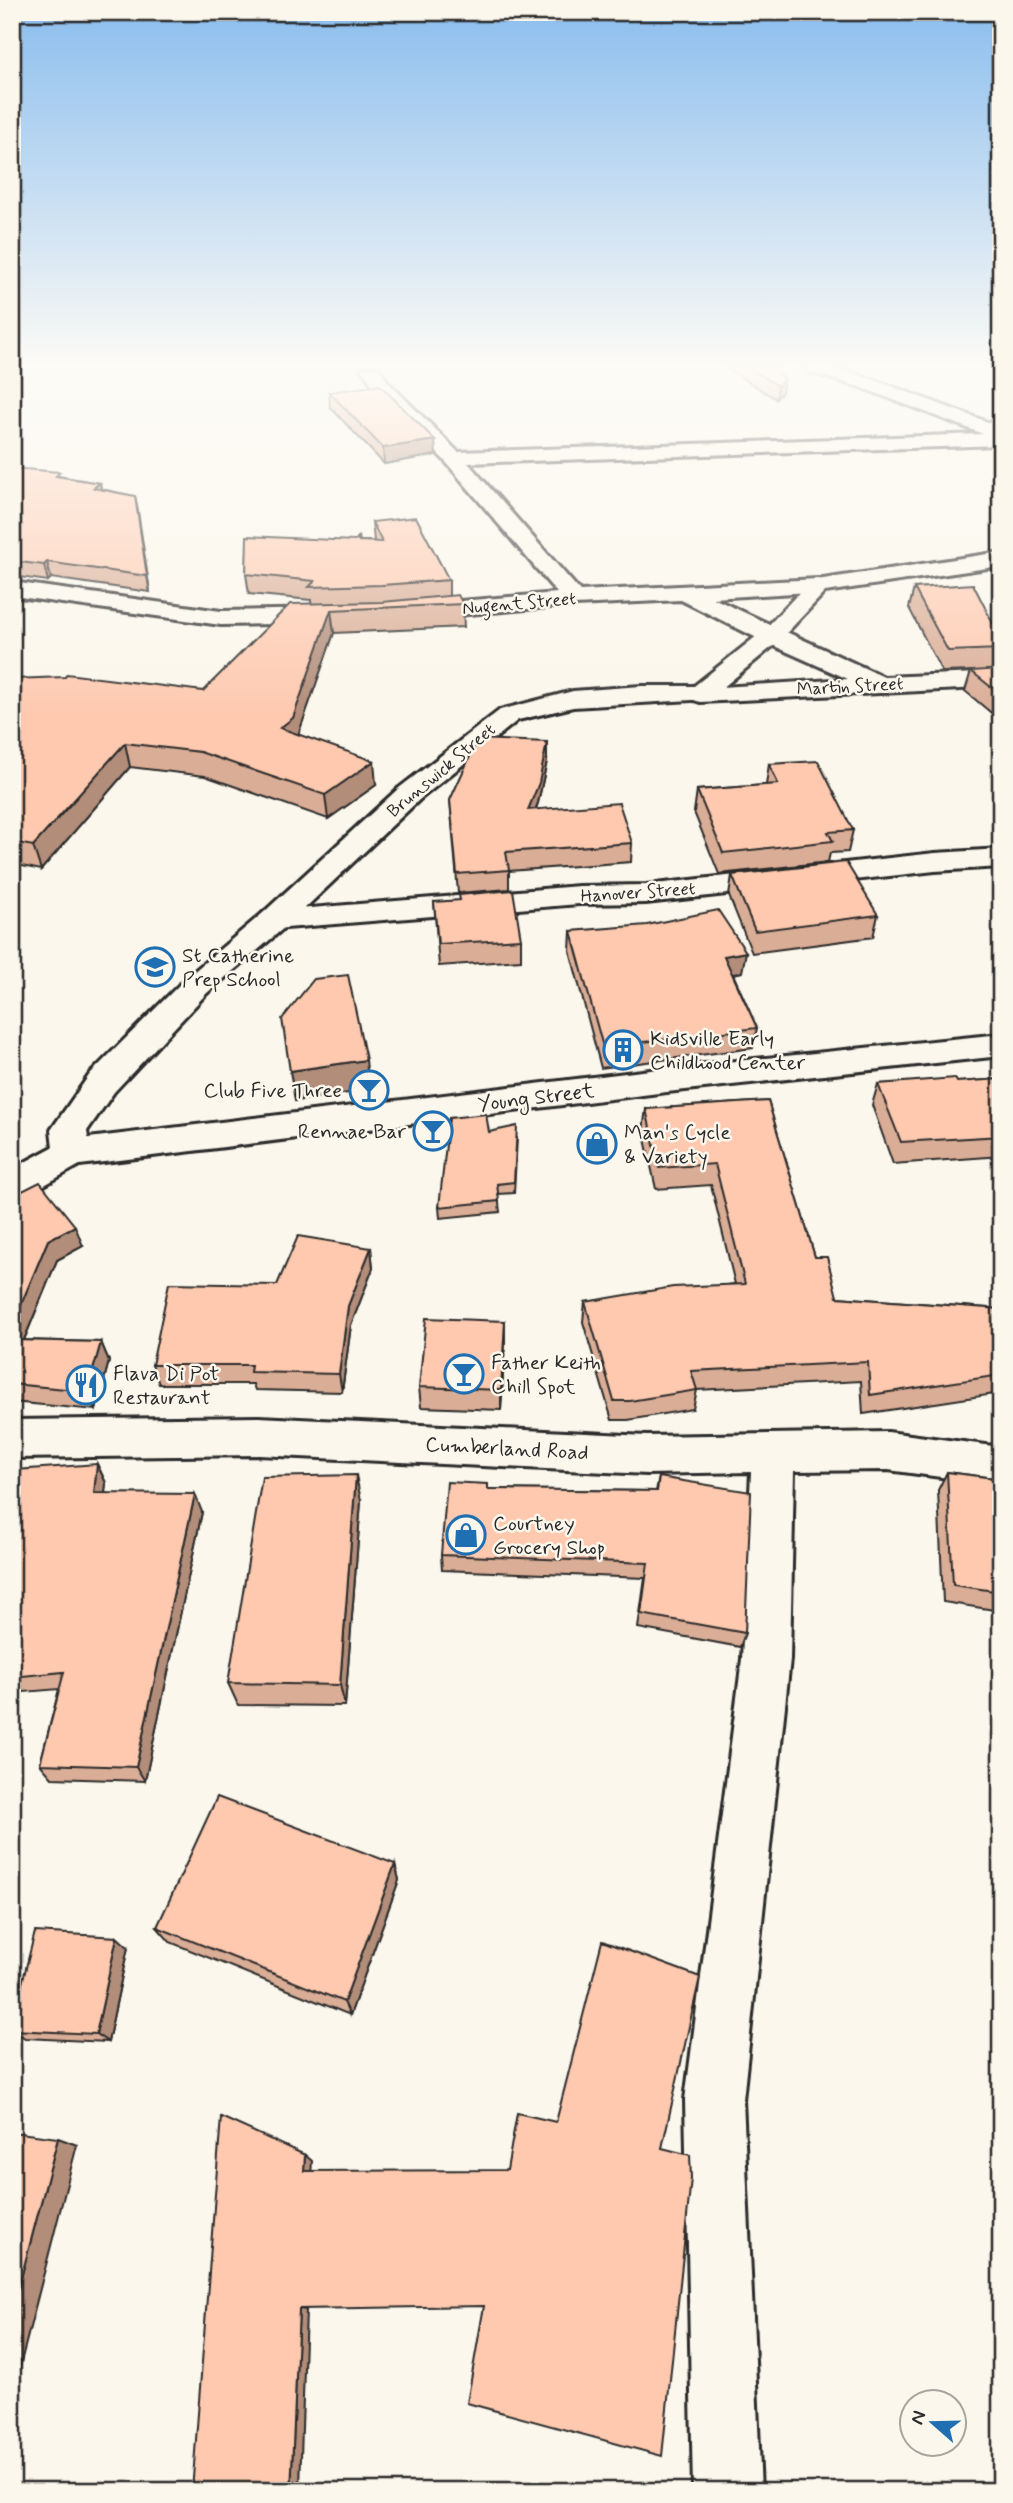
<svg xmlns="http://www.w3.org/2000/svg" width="1013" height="2503" font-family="Mynerve,sans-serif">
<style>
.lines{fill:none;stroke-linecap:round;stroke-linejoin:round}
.minor-casing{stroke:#2b2b2b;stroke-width:6}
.major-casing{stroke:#2b2b2b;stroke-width:6}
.minor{fill:#fbf7ec;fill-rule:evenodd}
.major{fill:#fbf7ec;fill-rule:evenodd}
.wall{fill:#daad96;stroke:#2b2b2b;stroke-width:2}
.shaded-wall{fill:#b28d7a;stroke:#2b2b2b;stroke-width:2}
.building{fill:#fec9af;stroke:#2b2b2b;stroke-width:2}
.labels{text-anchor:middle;stroke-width:5;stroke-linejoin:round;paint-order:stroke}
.far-street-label{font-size:18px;fill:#2b2b2b;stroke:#fbf7ec}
.poi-label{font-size:21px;fill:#2b2b2b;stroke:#fbf7ec;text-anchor:start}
.street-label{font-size:21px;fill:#2b2b2b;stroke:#fbf7ec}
</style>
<rect width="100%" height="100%" fill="#fbf7ec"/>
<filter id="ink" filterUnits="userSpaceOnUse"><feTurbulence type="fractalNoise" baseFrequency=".0143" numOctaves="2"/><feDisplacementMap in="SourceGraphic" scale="14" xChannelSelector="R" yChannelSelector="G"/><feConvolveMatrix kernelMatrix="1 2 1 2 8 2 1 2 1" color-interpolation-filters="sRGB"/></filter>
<g filter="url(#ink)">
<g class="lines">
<g class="minor-casing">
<g id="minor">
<path d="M361,368H379L388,382L458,452L983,434L860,387L809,372L806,368H834L872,379L1001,427V445L468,463L580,591L818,579L826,581L829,586L826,591L713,598L884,677L1001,672V687L700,702L691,699L687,694L691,689L848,679L763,641L681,600L574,605L411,619L403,617L399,612L403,607L411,605L557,593L446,462L375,389Z"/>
<path d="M12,582L221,611L330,609L338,611L342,616L338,621L330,623L221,625L12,596Z"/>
<path d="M1001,849V867L935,871L646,903L579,904L274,929L263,927L259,920L263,913L274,911L579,886L646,885L935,853Z"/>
<path d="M1001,1034V1056L667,1092L72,1166L59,1162L54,1153L59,1144L72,1140L667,1068Z"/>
<path d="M259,1417L647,1436L888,1432L1001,1447V1485L888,1470L794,1471L790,1659L743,2100L761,2491H693L685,2100L742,1659L751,1472L647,1474L259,1455L12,1458V1420Z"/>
</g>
</g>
<g class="major-casing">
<path id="major" d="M1001,552V566L825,592L779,641L709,699L573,707L518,720L419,800L285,927L207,993L114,1092L87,1131L90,1153L85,1162L25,1196L12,1200V1169L53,1147L51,1130L90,1074L185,979L263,913L399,788L500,710L573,691L641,686H694L763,631L810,581Z"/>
</g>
<use href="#minor" class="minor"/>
<use href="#major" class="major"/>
</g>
<g class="wall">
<path d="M726,368H774L782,392L776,399Z"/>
<path d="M329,392L436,455L384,464L330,407Z"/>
<path d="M12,468L100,483L101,489L135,496L150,592L51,578L48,581L12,576Z"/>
<path d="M372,522L449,580V596L463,604L464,627L334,633L298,734L376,785L328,819L205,776L130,767L41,870L12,864V679L203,691L311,603V600L249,594L246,574L355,541L359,536L360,541H374Z"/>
<path d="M914,588L1001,639V666L1000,669H1001V721L965,691L971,671L942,672L909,608Z"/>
<path d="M547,761L538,803L536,809L632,843L631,862L509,871V889L458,893L450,800Z"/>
<path d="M769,764L853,830L848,852L830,853L828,862L719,874L694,812L697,790L766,785Z"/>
<path d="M1001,857V890L994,878Z"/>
<path d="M732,875L878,915L873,937L752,953L729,896Z"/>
<path d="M434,902L521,939V960L439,966Z"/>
<path d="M571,931L742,972L733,974L757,1028L753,1048L601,1068L570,951Z"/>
<path d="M1001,1079V1156L893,1164L872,1105L878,1084L957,1082Z"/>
<path d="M768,1101L815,1257L837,1297L1001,1309V1393L863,1414L861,1381L697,1390L693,1409L628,1420H612L583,1322L585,1302L735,1284L711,1185L656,1189L643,1130L646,1109Z"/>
<path d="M489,1132L517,1138L514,1193L498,1194L500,1212L440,1218L439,1207Z"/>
<path d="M12,1196L83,1246L57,1260L24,1340L101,1342L109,1361L96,1410L12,1402Z"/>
<path d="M371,1248L373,1268L351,1325L342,1392L255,1390L253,1384H159L152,1365L277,1285Z"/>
<path d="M505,1321V1341L501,1410L421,1407L419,1387Z"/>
<path d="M97,1464L106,1483L105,1493L202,1512L145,1781L52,1778L40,1764L59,1689L12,1693V1494Z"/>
<path d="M947,1472L1001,1479V1611L943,1602L938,1490Z"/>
<path d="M659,1477L745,1633L740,1647L638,1628L645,1578L442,1570L441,1555L488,1489L656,1491Z"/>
<path d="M361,1501L345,1706L238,1705L228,1683Z"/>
<path d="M395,1864L399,1880L350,2015L170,1942L157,1927Z"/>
<path d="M128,1947L108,2042L25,2038L12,2030V2023Z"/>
</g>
<g class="shaded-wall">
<path d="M784,379L782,392L776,399L778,386Z"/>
<path d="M435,440L436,455L384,464L383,448Z"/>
<path d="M100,483L103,498L93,488Z"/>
<path d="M135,496L138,511L150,592L147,576Z"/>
<path d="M47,562L51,578L48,581L44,565Z"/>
<path d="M331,610L334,633L296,741L280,728Z"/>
<path d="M547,742V761L538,803L527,829L528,810Z"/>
<path d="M125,743L130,767L41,870L33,846Z"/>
<path d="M374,761L376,785L328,819L325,795Z"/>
<path d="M746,952L742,972L721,977L724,956Z"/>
<path d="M366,1060L369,1090L295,1101L290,1071Z"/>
<path d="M75,1226L83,1246L57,1260L16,1359L12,1351V1326L48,1240Z"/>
<path d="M371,1248L373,1268L351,1325L342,1392L339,1374L348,1306Z"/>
<path d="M505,1321V1341L501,1410V1390Z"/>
<path d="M101,1342L109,1361L96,1410L87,1391Z"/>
<path d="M97,1464L106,1483L103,1511L94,1493Z"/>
<path d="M356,1475L361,1501L345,1706L340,1685Z"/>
<path d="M195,1494L202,1512L145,1781L136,1767Z"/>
<path d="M395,1864L399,1880L350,2015L344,2002Z"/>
<path d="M117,1937L128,1947L108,2042L96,2034Z"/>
<path d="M58,2138L77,2145L12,2397V2312Z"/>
<path d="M305,2155L312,2161L311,2176L304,2171Z"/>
<path d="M299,2309L306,2310L300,2487L295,2491H291Z"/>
</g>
<g class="building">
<path d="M749,368H774L784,379L778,386Z"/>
<path d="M380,385L435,440L383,448L329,392Z"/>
<path d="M12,468L60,472L56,476L100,483L93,488L135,496L147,576L47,562L44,565L12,561Z"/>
<path d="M416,517L449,580L382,585L309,587L315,581L246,574L247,536L355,541L359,536L358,541L382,542L372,522Z"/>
<path d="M973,584L1001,639V649L948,651L914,588Z"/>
<path d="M458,595L463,604L331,610L293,718L280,728L374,761L325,795L200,752L125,743L33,846L12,842V679L65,677L67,674L203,691L290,604L382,602Z"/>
<path d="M1001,669V695L971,671Z"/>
<path d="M478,739L547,742L539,783L528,810L619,803L632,843L506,852L509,870L457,874L450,800Z"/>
<path d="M818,761L853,830L828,832L833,841L723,853L697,790L778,784L769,764Z"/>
<path d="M846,862L878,915L755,931L732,875Z"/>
<path d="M513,890L521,939L438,944L434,902L460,900L459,895Z"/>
<path d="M718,910L746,952L724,956L757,1028L603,1047L571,931L647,925Z"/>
<path d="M348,975L366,1060L290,1071L282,1019L314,979Z"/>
<path d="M955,1078L957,1082L1001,1079V1136L901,1142L878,1084Z"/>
<path d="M768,1101L815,1257H827L837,1297L1001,1309V1375L870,1395L868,1362L691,1371L697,1390L630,1401H614L585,1302L673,1287L745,1284L715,1164L659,1168L646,1109Z"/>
<path d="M486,1114L489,1132L517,1126L514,1182L497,1184L499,1201L439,1207L449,1118Z"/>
<path d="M40,1182L75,1226L48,1240L12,1326V1196Z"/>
<path d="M298,1236L371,1248L348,1306L339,1374L250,1372L251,1365H152L169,1283L277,1285Z"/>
<path d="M426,1318L505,1321L501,1390L419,1387Z"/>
<path d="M12,1340L101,1342L87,1391L12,1384Z"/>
<path d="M97,1464L94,1493L195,1494L136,1767L40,1764L64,1672L12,1677V1494L16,1470Z"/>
<path d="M947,1472L1001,1479V1592L953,1585Z"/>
<path d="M356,1475L340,1685L228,1683L262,1477Z"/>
<path d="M659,1477L751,1492L745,1633L641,1614L648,1563L441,1555L447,1482L488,1484V1489L657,1491Z"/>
<path d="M217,1797L395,1864L344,2002L157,1927Z"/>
<path d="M35,1932L117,1937L96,2034L12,2030V2023Z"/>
<path d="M602,1941L700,1977L662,2148L690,2155L691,2178L662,2456L467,2403L484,2306L299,2309L291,2491H192L221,2117L305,2155L304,2171L507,2170L517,2113L556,2122Z"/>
<path d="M12,2132L58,2138L12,2312Z"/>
</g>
</g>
<linearGradient id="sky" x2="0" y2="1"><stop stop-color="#8abdee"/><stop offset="0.51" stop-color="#fdfbf6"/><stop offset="1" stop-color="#fdfbf6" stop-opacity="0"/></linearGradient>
<rect width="1013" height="718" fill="url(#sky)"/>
<defs>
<g id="school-ring" transform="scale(2.0125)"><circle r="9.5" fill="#fbf7ec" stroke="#1f6fb2" stroke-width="1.5"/><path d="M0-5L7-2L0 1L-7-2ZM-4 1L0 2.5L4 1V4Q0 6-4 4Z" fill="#1f6fb2"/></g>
<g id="building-ring" transform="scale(2.0125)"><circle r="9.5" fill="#fbf7ec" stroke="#1f6fb2" stroke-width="1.5"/><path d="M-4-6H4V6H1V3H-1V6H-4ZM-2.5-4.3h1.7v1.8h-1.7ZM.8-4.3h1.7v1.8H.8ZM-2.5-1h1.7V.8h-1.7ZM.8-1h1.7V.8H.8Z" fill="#1f6fb2"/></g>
<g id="bar-ring" transform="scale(2.0125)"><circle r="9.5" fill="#fbf7ec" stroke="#1f6fb2" stroke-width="1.5"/><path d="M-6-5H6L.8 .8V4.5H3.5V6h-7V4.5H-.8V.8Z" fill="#1f6fb2"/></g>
<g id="shop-ring" transform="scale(2.0125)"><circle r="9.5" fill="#fbf7ec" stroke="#1f6fb2" stroke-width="1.5"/><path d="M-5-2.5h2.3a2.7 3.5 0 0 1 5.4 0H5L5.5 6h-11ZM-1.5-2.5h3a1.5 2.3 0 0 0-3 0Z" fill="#1f6fb2"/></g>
<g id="restaurant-ring" transform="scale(2.0125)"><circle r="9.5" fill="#fbf7ec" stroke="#1f6fb2" stroke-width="1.5"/><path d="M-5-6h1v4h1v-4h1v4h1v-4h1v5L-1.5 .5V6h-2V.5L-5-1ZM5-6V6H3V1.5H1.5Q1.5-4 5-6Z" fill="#1f6fb2"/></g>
</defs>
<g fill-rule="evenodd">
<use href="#school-ring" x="155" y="967"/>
<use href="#building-ring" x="623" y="1050"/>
<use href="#bar-ring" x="369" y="1090"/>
<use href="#bar-ring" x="433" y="1131"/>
<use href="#shop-ring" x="597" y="1144"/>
<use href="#bar-ring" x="464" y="1374"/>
<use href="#restaurant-ring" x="86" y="1385"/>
<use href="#shop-ring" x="466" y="1535"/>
</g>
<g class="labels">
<g class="far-street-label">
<text transform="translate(519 603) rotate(-5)" y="6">Nugent Street</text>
<text transform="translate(850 686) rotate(-3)" y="6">Martin Street</text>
<text transform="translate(441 770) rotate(-40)" y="6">Brunswick Street</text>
<text transform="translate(638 892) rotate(-4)" y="6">Hanover Street</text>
</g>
<g class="poi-label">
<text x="182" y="962">St Catherine<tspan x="182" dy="24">Prep School</tspan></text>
<text x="650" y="1045">Kidsville Early<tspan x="650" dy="24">Childhood Center</tspan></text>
<text x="342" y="1097" text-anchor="end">Club Five Three</text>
<text x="406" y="1138" text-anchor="end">Rennae Bar</text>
<text x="624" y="1139">Man's Cycle<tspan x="624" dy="24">&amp; Variety</tspan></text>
<text x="491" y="1369">Father Keith<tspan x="491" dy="24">Chill Spot</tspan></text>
<text x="113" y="1380">Flava Di Pot<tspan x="113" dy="24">Restaurant</tspan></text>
<text x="493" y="1530">Courtney<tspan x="493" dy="24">Grocery Shop</tspan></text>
</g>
<g class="street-label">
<text transform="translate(536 1097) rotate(-7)" y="7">Young Street</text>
<text transform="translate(507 1448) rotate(3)" y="7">Cumberland Road</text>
</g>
</g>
<rect width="1013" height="2503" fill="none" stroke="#fbf7ec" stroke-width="42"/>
<rect x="21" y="21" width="971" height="2461" fill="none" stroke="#2b2b2b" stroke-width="2.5" filter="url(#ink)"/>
<g transform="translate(933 2423) rotate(290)"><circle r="33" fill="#fbf7ec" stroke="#a8a59f" stroke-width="2"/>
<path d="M0-5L12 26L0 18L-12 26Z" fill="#1f6fb2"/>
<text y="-10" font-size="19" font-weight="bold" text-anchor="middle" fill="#2b2b2b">N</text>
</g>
</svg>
